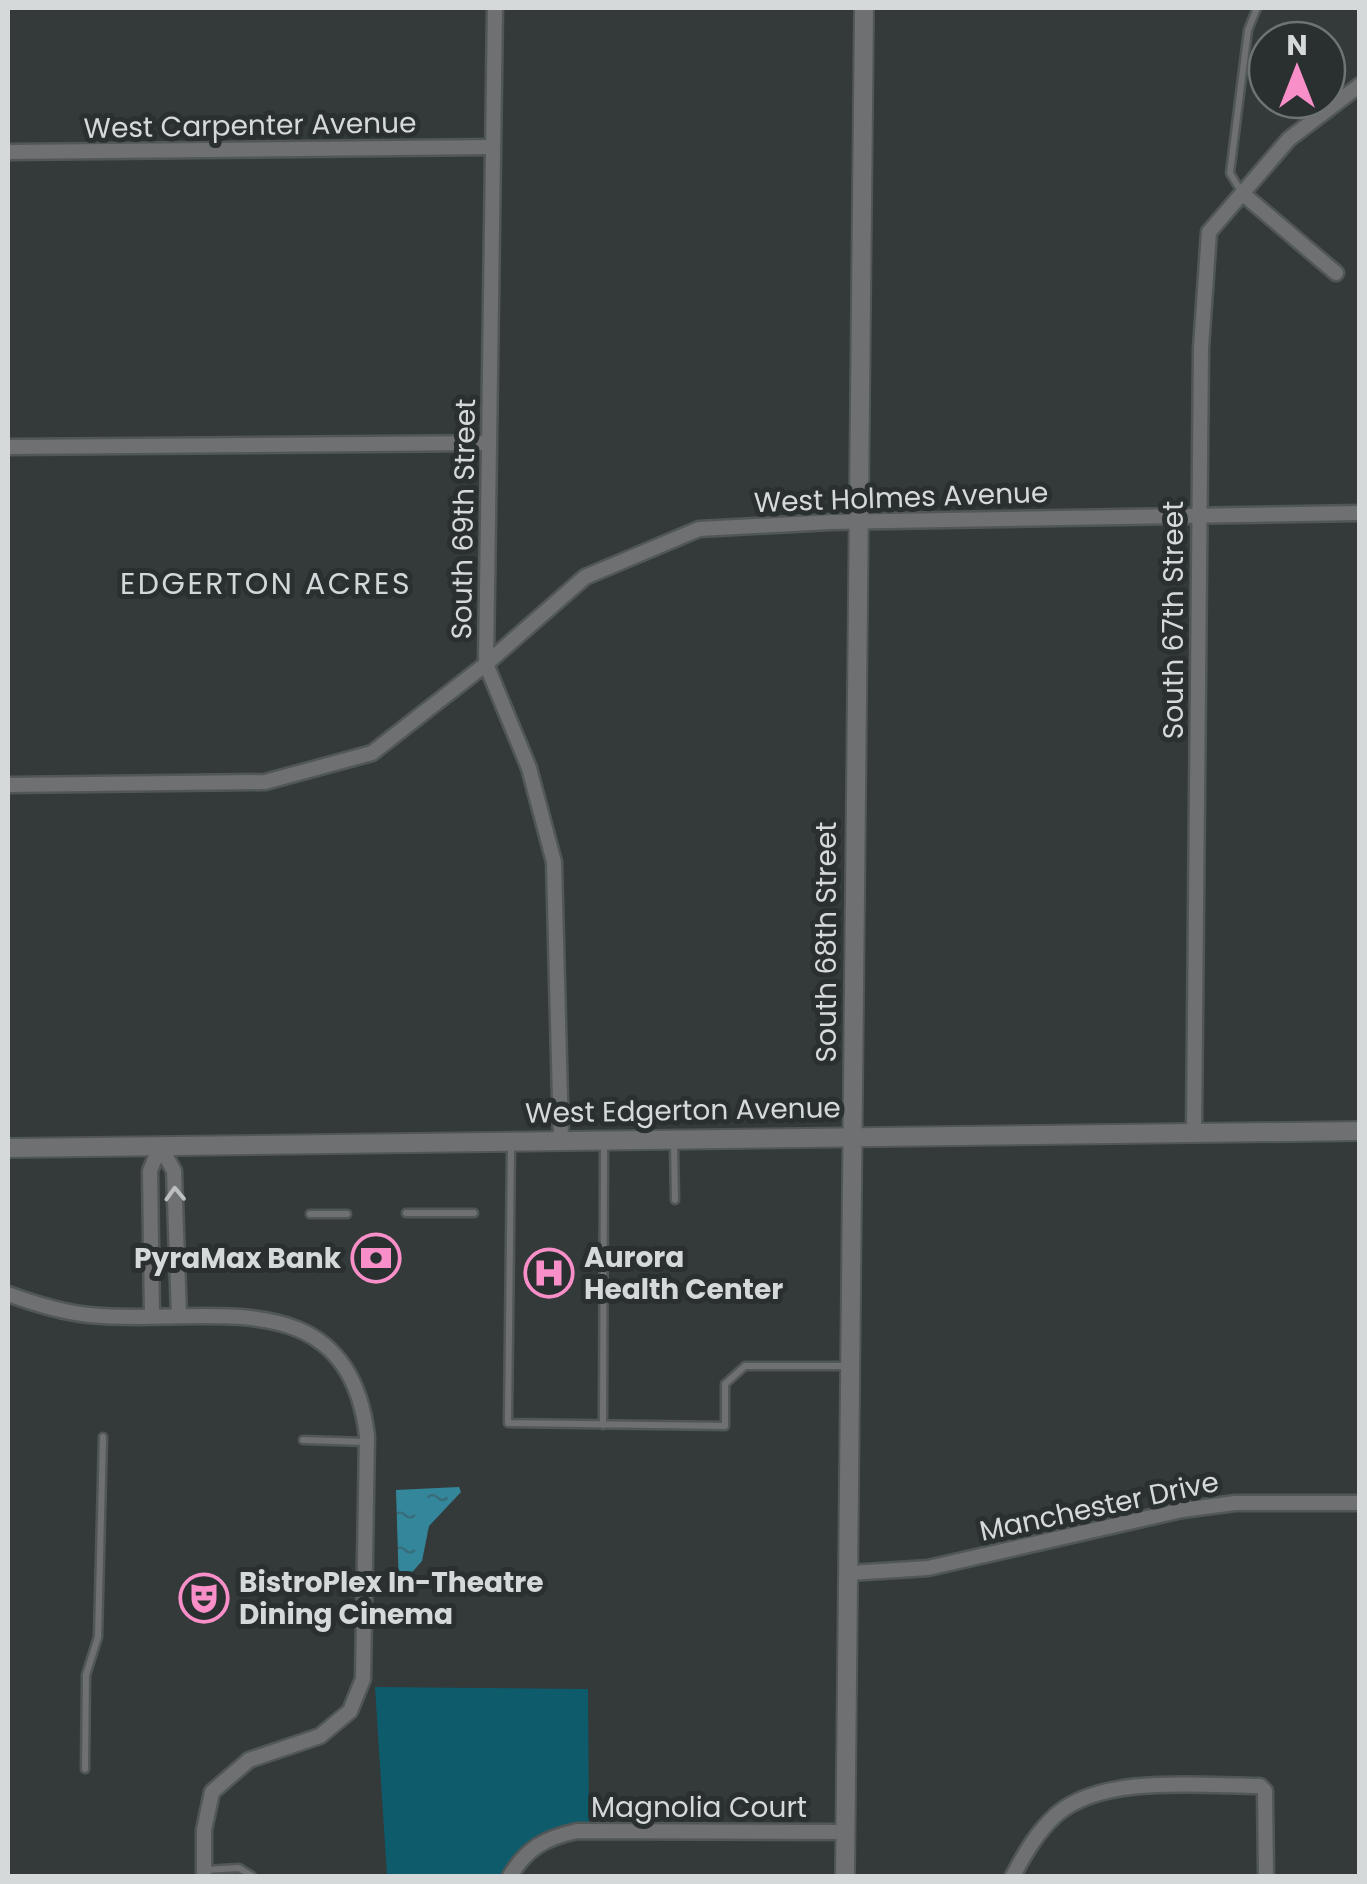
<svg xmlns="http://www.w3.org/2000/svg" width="1367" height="1884" font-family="Poppins,sans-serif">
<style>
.grass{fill:#0e5b6c}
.water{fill:url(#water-ripples)}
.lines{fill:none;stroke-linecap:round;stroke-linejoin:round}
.service-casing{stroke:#515657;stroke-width:11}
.minor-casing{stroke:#515657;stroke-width:19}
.tertiary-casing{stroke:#515657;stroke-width:22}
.service{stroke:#6e7071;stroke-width:6}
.minor{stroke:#6e7071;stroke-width:14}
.tertiary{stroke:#6e7071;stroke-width:18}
.oneway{stroke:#bbbfc0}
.labels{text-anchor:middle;stroke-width:10;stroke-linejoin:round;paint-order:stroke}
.street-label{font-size:28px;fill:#d5d9da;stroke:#2a2f30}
.poi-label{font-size:28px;font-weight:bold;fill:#d5d9da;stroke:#2a2f30;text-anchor:start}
.neighbourhood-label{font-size:30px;letter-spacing:2.5px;fill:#d1d8da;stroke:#2a2f30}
</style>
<defs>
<pattern id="water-ripples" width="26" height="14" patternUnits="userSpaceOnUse" patternTransform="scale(2.5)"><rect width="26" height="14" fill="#34879b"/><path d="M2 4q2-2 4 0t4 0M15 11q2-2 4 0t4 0" fill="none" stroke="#386e7c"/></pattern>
</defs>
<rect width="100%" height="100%" fill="#34393a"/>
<path class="grass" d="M375,1687L588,1689L589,1825C549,1827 520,1840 500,1876H387Z"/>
<path class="water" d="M459,1487L461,1492L429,1526L422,1561L399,1587L396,1490Z"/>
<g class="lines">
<g class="service-casing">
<g id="service">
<path d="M1242,193L1230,173L1248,30L1257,8"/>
<path d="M674,1144L675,1200"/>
<path d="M511,1147L508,1423L725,1426V1384L745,1366H851"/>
<path d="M406,1213H474"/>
<path d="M310,1214H347"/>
<path d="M603,1425L604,1145"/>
<path d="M303,1440L367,1442"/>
<path d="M85,1769L86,1675L98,1637L103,1437"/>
<path d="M205,1870L239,1868L252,1876"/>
</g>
</g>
<g class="minor-casing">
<g id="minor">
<path d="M495,8L486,664L529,768L554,862L561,1139"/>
<path d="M8,152L493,147"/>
<path d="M1243,194L1336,273"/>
<path d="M8,447L488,443"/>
<path d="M8,785L265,782L372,753L486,664L585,577L699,529L831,522L1360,513"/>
<path d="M1194,1132L1201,348L1209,232L1289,139L1360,85"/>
<path d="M160,1146L174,1171L179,1316"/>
<path d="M8,1294C35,1304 60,1312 89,1315C200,1327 348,1275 367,1436L363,1679L350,1711L320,1736L249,1760L212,1792L204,1830V1876"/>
<path d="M152,1316L150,1171L160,1146"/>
<path d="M850,1573L928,1568L1182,1510L1235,1503H1360"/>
<path d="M510,1876C527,1848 545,1838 577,1831L846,1832"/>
<path d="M1013,1876C1025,1853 1037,1832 1057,1814C1104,1774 1202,1786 1260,1786L1265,1791L1266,1876"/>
</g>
</g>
<g class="tertiary-casing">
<g id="tertiary">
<path d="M8,1148L1360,1131"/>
<path d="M845,1876C855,1254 854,630 864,8"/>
</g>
</g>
<use href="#service" class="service"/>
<use href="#minor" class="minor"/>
<use href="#tertiary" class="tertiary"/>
</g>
<defs><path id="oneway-chevron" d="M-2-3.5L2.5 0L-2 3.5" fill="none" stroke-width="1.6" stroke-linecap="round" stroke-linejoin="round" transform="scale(2.5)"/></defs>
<use class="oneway" href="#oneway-chevron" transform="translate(175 1194) rotate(-92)"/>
<defs>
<g id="bank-ring" transform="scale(2.5)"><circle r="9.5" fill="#2a2f30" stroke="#f98fc9" stroke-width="1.5"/><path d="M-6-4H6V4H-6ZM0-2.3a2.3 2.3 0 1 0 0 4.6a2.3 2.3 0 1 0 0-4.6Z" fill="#f98fc9"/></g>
<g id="hospital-ring" transform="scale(2.5)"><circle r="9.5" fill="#2a2f30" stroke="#f98fc9" stroke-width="1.5"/><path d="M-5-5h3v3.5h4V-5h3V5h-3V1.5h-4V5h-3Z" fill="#f98fc9"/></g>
<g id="theatre-ring" transform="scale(2.5)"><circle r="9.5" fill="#2a2f30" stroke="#f98fc9" stroke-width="1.5"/><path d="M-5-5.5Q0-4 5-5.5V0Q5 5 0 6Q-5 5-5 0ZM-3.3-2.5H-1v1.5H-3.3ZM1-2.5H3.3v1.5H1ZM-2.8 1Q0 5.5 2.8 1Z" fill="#f98fc9"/></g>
</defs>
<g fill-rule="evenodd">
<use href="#bank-ring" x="376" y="1258"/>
<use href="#hospital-ring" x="549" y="1273"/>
<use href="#theatre-ring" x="204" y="1598"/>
</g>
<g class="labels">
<g class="street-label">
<text transform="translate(250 125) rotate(-1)" y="10">West Carpenter Avenue</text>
<text transform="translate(901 497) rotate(-2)" y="10">West Holmes Avenue</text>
<text transform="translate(463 519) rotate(-89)" y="10">South 69th Street</text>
<text transform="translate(1173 620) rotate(-90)" y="10">South 67th Street</text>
<text transform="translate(826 942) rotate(-90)" y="10">South 68th Street</text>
<text transform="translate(683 1110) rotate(-1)" y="10">West Edgerton Avenue</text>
<text transform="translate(1099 1506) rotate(-12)" y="10">Manchester Drive</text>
<text x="699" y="1817">Magnolia Court</text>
</g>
<g class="poi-label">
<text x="584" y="1267">Aurora<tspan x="584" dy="32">Health Center</tspan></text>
<text x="341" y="1268" text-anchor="end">PyraMax Bank</text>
<text x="239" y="1592">BistroPlex In-Theatre<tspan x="239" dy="32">Dining Cinema</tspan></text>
</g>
<g class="neighbourhood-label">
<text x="266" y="594">EDGERTON ACRES</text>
</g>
</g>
<rect width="1367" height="1884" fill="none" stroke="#d5d9da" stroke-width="20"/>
<g transform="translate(1297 70)"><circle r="48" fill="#2a2f30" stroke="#6e7374" stroke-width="2.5"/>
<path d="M0-8L18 38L0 25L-18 38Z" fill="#f98fc9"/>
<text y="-15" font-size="28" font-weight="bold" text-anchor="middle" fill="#d5d9da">N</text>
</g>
</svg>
